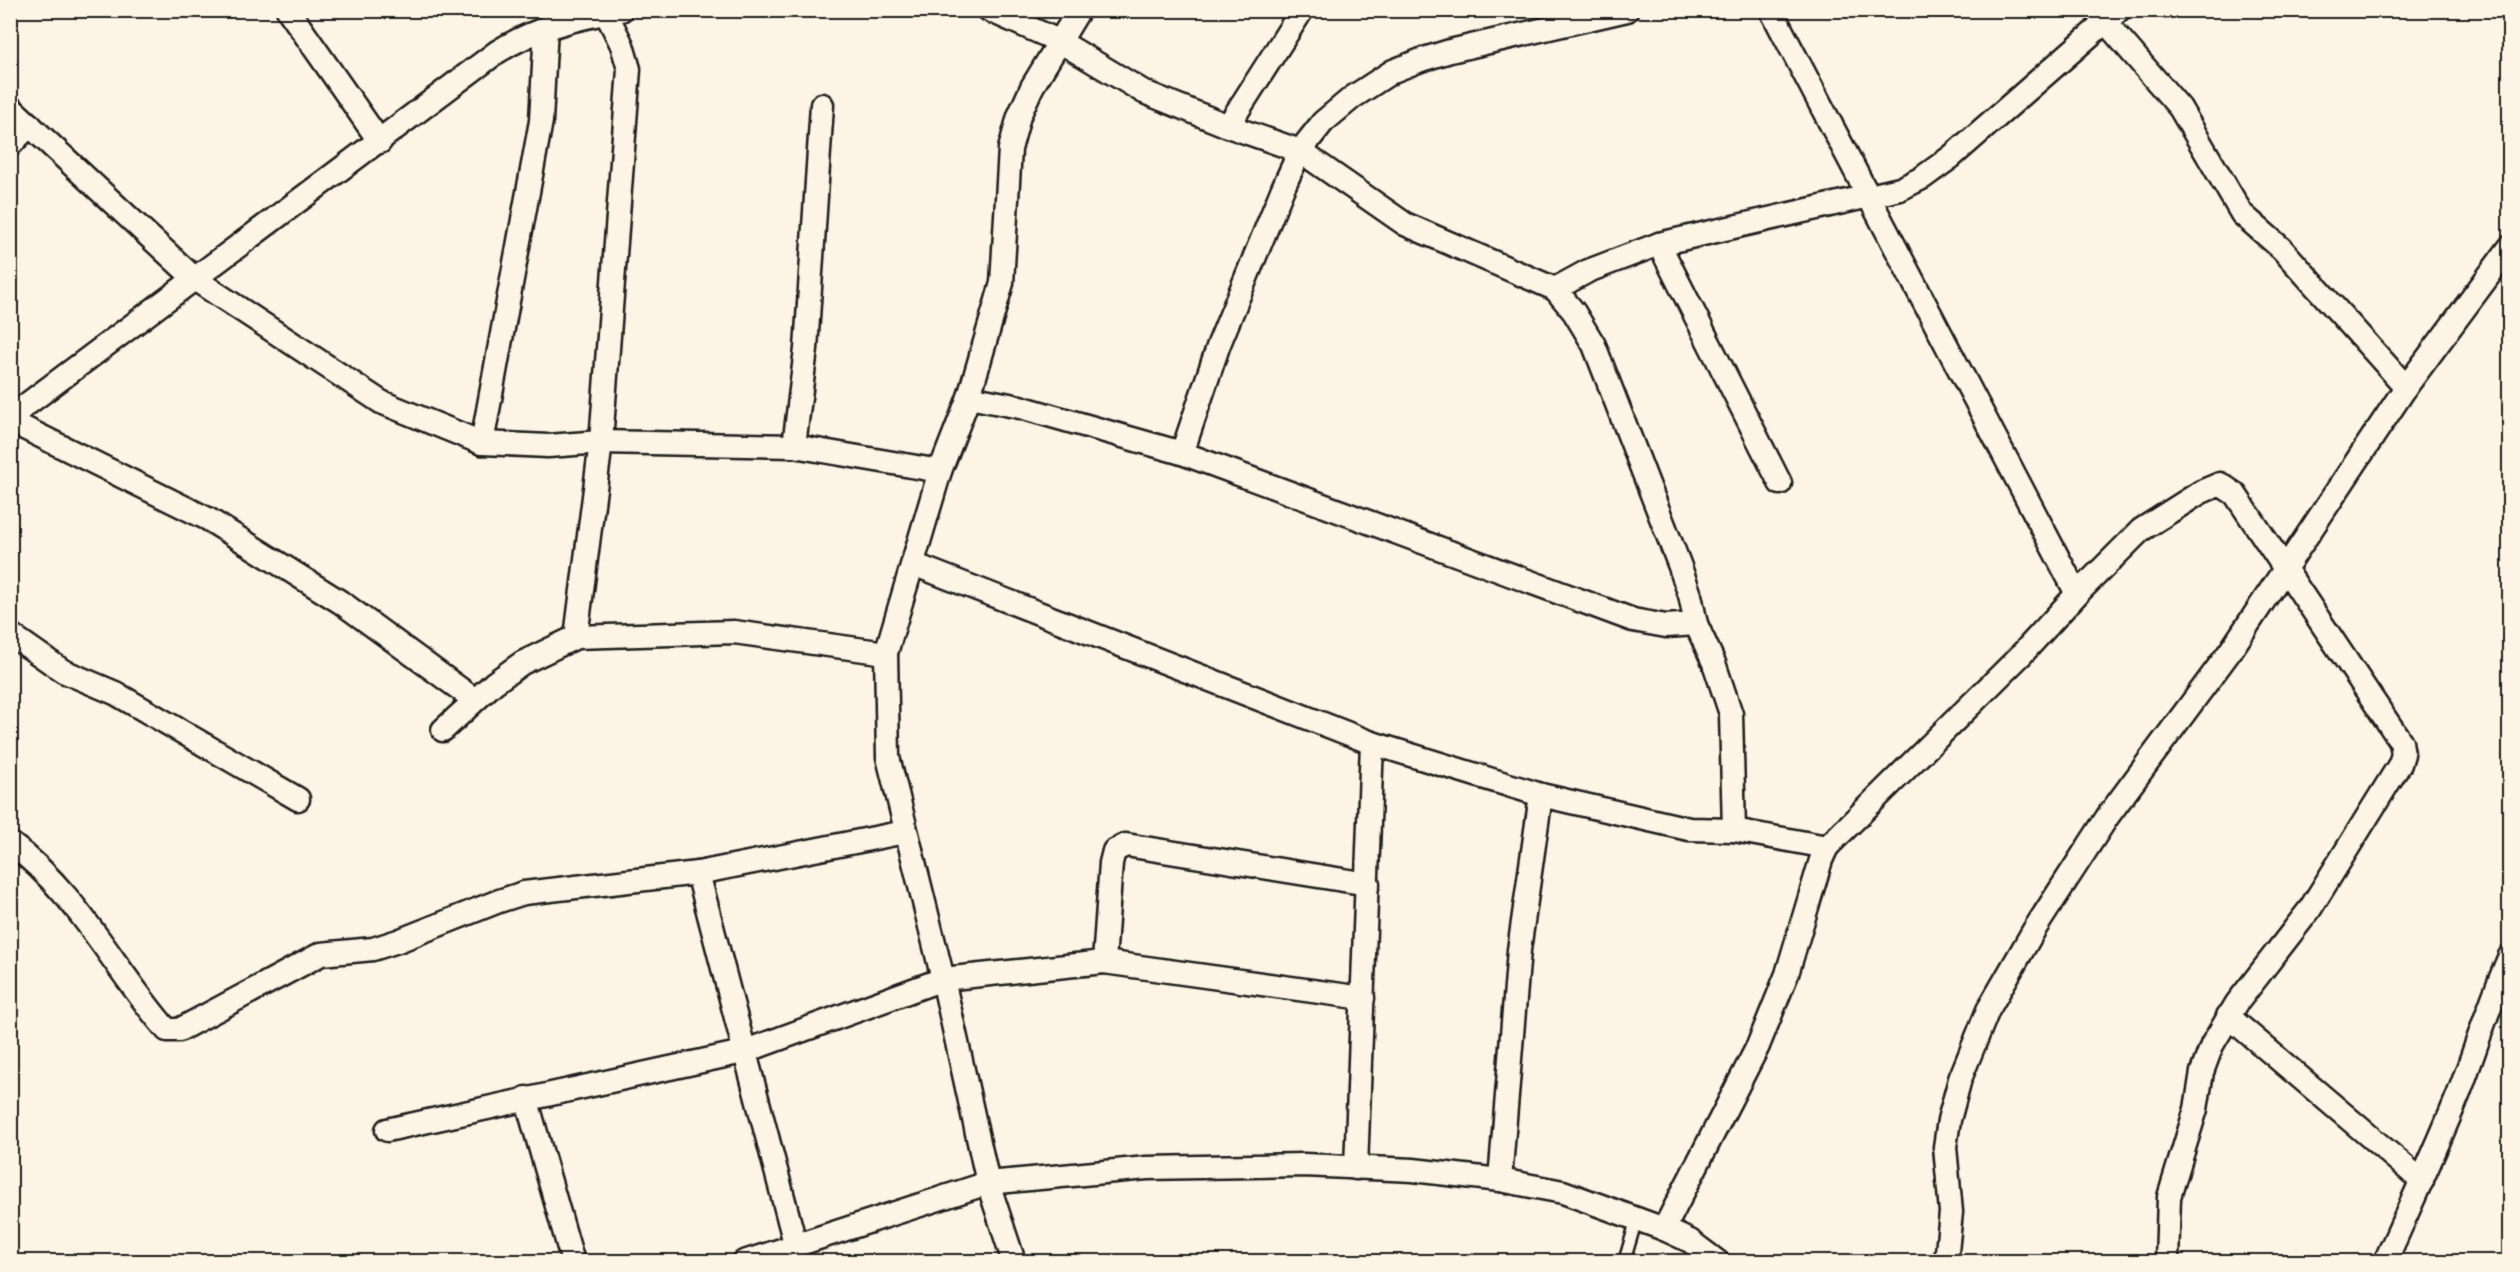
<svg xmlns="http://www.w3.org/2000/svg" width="2520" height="1272" font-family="Pangolin,sans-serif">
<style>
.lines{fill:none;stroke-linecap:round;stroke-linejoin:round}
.service-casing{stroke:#1c1c1c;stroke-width:15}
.minor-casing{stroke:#1c1c1c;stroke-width:27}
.service{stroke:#fcf5e5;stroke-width:10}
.minor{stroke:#fcf5e5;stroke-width:22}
</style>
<rect width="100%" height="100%" fill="#fcf5e5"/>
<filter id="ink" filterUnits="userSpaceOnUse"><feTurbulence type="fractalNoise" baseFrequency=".0167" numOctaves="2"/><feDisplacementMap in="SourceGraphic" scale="12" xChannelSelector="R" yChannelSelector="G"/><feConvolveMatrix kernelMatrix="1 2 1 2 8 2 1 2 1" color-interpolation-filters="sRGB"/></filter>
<g filter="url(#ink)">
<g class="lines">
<g class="service-casing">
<path id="service" d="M1624,1262L1637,1218"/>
</g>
<g class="minor-casing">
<g id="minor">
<path d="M288,10L380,142"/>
<path d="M989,10L1059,41L1144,92L1228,126L1300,151L1405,224L1555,289L1574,312L1594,345L1679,564L1690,595L1696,624"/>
<path d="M1771,10L2077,594"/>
<path d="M2097,12L2180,108L2242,214L2282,249L2406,387"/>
<path d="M10,107L196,280L381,402L482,443L548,446L601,442L794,446L940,471"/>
<path d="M1228,126L1302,10"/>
<path d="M10,145L30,125"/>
<path d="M1659,244L1780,483"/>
<path d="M1555,289L1588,271L1659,244L1900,189L1922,178L1951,157L2119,10"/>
<path d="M969,397L1002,283L1010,149L1019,116L1032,87L1079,10"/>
<path d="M10,417L497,52C535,28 576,18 621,10"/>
<path d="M10,421L208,519L342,603L475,700"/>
<path d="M482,443L541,121L546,27"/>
<path d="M794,446L806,349L822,105"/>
<path d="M1182,453L1219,344L1283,188L1300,151L1323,122L1353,97L1393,71L1421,60L1450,51L1627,10"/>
<path d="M913,564L1372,743L1541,795L1689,829L1734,830"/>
<path d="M10,634L63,671L115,693L298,799"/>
<path d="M576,637L601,442L629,69L622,45L606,13"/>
<path d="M443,730L494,683L522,663L576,637L734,632L886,653"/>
<path d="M10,843C78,893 113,968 167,1030H179L321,954L373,949L398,941L499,901L524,893L698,873L905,832"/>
<path d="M698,873L796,1247"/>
<path d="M1104,962L1111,863L1114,851L1126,845L1368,884"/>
<path d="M2228,1016L2422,1181"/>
<path d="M526,1098L573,1262"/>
<path d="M387,1130L743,1052L943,979L1104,962L1363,998"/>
<path d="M1356,1168L1372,743"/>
<path d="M1500,1180L1519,950L1541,795"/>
<path d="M1664,1229L1758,1046L1787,974L1821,860L1827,847L2020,656L2077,594L2141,530L2201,492L2220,484L2235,494L2401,742L2403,754L2400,764L2310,909L2237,1003L2212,1045L2202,1072L2196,1109L2169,1197L2167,1262"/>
<path d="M744,1262L988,1183L1147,1168L1304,1165L1413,1170L1500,1180L1563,1192L1664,1229L1690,1241L1718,1262"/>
<path d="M1014,1262L988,1183L943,979L888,757L886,653L940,471L969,397L1020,407L1182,453L1633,620L1666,626L1696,624L1714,663L1731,714L1734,830L1827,847"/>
<path d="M1946,1262L1951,1212L1945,1147L1949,1120L1960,1079L1988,1010L2034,930L2108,816L2231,650L2406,387L2510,247"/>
<path d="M2385,1262C2410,1206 2436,1150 2459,1093C2476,1048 2490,1001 2510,956"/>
</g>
</g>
<use href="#service" class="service"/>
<use href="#minor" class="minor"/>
</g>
</g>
<rect width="2520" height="1272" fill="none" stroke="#fcf5e5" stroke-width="36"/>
<rect x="18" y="18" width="2484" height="1236" fill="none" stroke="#1c1c1c" stroke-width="2" filter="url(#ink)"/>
</svg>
